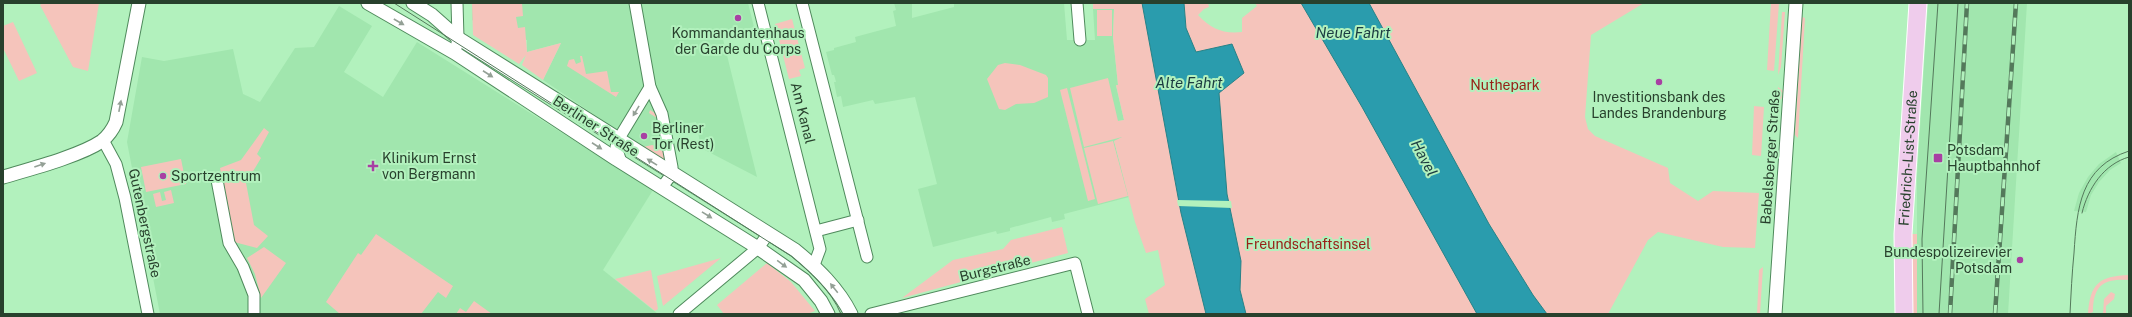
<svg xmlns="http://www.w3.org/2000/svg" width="2132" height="317" font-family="'Public Sans',sans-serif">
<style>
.built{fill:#a1e6ae}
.green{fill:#f5c4bb}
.water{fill:#2a9cad;stroke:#298187}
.pier{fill:#b2f1bd}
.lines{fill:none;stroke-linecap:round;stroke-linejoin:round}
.minor-casing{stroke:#4f8a5c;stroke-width:13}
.tertiary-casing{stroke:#4f8a5c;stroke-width:15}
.primary-casing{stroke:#fff;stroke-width:19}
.minor{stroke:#fff;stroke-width:11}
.tertiary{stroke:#fff;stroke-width:13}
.primary{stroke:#efccec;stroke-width:17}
.tram{stroke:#54795b;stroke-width:1}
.rail-casing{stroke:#54795b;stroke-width:4.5}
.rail{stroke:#b2f1bd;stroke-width:3;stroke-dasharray:9;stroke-linecap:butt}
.oneway{fill:#94a096}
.poi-dot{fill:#a840a3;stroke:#b2f1bd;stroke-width:1.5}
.labels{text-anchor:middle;stroke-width:4;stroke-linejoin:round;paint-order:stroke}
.poi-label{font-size:14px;fill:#28412d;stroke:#b2f1bd;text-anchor:start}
.park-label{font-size:14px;fill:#982017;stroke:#b2f1bd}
.street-label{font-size:14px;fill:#28412d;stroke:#b2f1bd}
.water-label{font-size:15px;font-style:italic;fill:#1b3b41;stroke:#b2f1bd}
</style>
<rect width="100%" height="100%" fill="#b2f1bd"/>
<g class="built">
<path d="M472,3H748L754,27L722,35L757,177L701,148L696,122L668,126L666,163L543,80L561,43L527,52V40L503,38L472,20Z"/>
<path d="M894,3H912V18L954,7V3H1064L1067,40H1095L1093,9H1114L1113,37L1118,85L1116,86L1124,120L1118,121L1123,139L1114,141L1129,197L1064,214L1065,219L1052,222L1051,217L1010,228V231L997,234L996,231L933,247L918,189L937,184L915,97L875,104L873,100L843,107L841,96L837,97L834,82H836L835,78L834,75H832L826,52L834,50V48L856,42L855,37L896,26L893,11L896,10Z"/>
<path d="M1928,3H2027L2008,314H1917V176Z"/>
<path d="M339,6L372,26L344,72L383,97L417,42L653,190L603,270L658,314H160L127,142L142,57L164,61L233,49L243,94L260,102L295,48L314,47Z"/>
<path d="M2116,152L2121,163L2110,170L2099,182L2091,195L2086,212L2074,211L2079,193L2088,177L2099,164Z"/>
</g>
<g class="green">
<path d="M43,3H99L88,71L73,67L40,5Z"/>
<path d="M472,3H522L523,16L516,17L518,28L525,27L527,52L561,43L543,80L522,65L526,55L519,64L473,35Z"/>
<path d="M1093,3H1142L1181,213L1206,314H1149L1145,299L1165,285L1158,250L1146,253L1135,222L1114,141L1122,137L1084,147L1070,88L1108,78L1118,121L1124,120L1116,85H1118L1113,37L1114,9H1093Z"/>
<path d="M1184,3H1208L1209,7L1204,9L1198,15C1211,29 1223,34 1242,32V18L1257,6L1255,3H1301L1362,107L1477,314H1246L1240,290L1241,261L1227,194L1219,93L1232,44L1196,52L1186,28Z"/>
<path d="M1369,3H1644L1591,35L1585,117L1588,129L1595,136L1668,168L1670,183L1698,201L1713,191L1759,193L1755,248L1723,247L1658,232L1648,240L1608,314H1547L1533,295L1489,224Z"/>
<path d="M1771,3H1779L1774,71L1767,70Z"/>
<rect x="1097" y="10" width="15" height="26"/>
<path d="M1782,12H1785L1781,67L1778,75Z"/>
<path d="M1802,17L1805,18L1798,138L1795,135Z"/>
<path d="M792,19L805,68L799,70L801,76L789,79L775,24Z"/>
<path d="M13,22L37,73L19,81L3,48V26Z"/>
<path d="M580,56H582L586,74L607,71L611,92H619L616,97L567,66L569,60L574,59L576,64L581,62Z"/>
<path d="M1005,63L1020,65L1046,75L1048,78V97L1034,103L1016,104L1005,110L999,109L987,79L998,65Z"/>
<path d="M1778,87L1783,91L1776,122H1774Z"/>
<path d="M1067,88L1095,199L1088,201L1060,90Z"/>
<path d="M1754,106L1764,107L1761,156L1752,155Z"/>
<path d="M650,110L658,115L666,163L643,147L652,145L662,147L657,118L649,113Z"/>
<path d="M264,128L269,132L257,154L261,158L246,183L254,225L268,236L257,248L234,242L220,168L241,160Z"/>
<path d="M1113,141L1128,196L1098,204L1084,148Z"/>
<path d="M181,159L186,184L146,192L141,167Z"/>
<path d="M171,190L174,203L156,207L153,194L160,192L162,201L166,200L164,192Z"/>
<path d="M1062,227L1068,253L902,298L953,260L1003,249L1011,240Z"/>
<path d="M376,234L453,286L446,298L438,292L421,314H340L326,302L358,253L361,255Z"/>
<path d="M1908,234H1917V314H1910Z"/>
<path d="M264,247L286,263L261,298L255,274L247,258Z"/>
<path d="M721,258L663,306L657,276Z"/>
<path d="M767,263L791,282L815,311L807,314H724L717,305Z"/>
<path d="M1763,267L1760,314H1757L1759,270Z"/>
<path d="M651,270L658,309L655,311L615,279Z"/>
<path d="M2129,275V280C2103,278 2093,286 2093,312L2088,314C2090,284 2099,276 2129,275Z"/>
<path d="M2111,292L2115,294L2114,299L2106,306V314H2103L2104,299Z"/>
<path d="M474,301L492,314H456L460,308L466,312Z"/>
</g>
<g class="water">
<path d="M1142,3H1184L1186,28L1196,52L1232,44L1244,73L1219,93L1227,194L1241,261L1240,290L1246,314H1206L1181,213Z"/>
<path d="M1301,3H1369L1489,224L1533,295L1547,314H1477L1362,107Z"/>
</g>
<path class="pier" d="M1177,200L1231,201L1232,208L1178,206Z"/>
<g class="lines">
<g class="minor-casing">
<g id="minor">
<path d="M635,3L650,87L662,114L672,167V174L662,187"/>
<path d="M758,3L820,249L814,265"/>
<path d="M802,3L867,257"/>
<path d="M1077,3L1080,40"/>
<path d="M455,53L458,38L457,3"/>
<path d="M103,140L116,164L125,198L148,314"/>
<path d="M621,162L616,147L618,140L650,87"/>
<path d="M217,180L229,243L243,267L254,295V314"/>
<path d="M816,231L858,220"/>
<path d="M679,314L758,248L768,234"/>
<path d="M871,314L1075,263L1088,314"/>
</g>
</g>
<g class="tertiary-casing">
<g id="tertiary">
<path d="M368,3L455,53L616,159L758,248L804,280L821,301L828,314"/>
<path d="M413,3L432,15L458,38L795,250C817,268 838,288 851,314"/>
<path d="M3,177C30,169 80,156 102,141C108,136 113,129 116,122L139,3"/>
<path d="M1775,314L1796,3"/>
</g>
</g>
<g class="primary-casing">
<g id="primary">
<path id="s1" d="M1904,314L1903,234L1918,3"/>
</g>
</g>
<use href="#minor" class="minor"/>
<use href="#tertiary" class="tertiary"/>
<use href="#primary" class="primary"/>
<g class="tram">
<path d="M394,3L791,256C810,272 831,290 841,314"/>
<path d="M2082,213C2088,188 2104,164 2129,157"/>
<path d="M1923,314L1922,239L1938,3"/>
<path d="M1939,314L1958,3"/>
<path d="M2070,314C2071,294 2072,273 2074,253C2077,208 2080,167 2129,151"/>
</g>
<g class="rail-casing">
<g id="rail">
<path d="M1950,314L1967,3"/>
<path d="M1995,314L2016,3"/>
</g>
</g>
<use href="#rail" class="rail"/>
</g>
<defs><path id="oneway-solid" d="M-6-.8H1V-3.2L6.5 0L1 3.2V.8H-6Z"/></defs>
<g class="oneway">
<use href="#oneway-solid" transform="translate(399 22) rotate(30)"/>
<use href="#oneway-solid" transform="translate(488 74) rotate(33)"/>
<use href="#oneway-solid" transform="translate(120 106) rotate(-79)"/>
<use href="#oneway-solid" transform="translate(636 111) rotate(121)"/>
<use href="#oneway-solid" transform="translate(597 146) rotate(33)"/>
<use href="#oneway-solid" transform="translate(652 162) rotate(-148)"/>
<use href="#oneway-solid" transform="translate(40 165) rotate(-19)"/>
<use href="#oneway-solid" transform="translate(707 215) rotate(32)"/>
<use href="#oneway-solid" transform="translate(782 264) rotate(36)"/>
<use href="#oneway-solid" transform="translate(834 288) rotate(-129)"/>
</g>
<g class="poi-dot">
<circle cx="738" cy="18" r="4"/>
<circle cx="1659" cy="82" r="4"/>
<circle cx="644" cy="136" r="4"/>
<rect x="1933" y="153" width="10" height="10" rx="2"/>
<path d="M371 160h4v4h4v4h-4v4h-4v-4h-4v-4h4z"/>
<circle cx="163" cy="176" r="4"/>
<circle cx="2020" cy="260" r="4"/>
</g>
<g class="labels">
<g class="poi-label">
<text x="738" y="38" text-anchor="middle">Kommandantenhaus<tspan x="738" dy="16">der Garde du Corps</tspan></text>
<text x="1659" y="102" text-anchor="middle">Investitionsbank des<tspan x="1659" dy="16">Landes Brandenburg</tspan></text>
<text x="652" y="133">Berliner<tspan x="652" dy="16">Tor (Rest)</tspan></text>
<text x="1947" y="155">Potsdam<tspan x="1947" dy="16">Hauptbahnhof</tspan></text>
<text x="382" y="163">Klinikum Ernst<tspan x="382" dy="16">von Bergmann</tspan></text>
<text x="171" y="181">Sportzentrum</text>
<text x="2012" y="257" text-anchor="end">Bundespolizeirevier<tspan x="2012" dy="16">Potsdam</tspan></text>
</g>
<g class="park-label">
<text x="1505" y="90">Nuthepark</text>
<text x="1308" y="249">Freundschaftsinsel</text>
</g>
<g class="street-label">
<text transform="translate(803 113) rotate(76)" y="5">Am Kanal</text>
<text transform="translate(596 126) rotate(33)" y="5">Berliner Straße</text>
<text transform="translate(1770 157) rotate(-86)" y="5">Babelsberger Straße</text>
<text dy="5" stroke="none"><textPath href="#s1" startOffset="156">Friedrich-List-Straße</textPath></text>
<text transform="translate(145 223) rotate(78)" y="5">Gutenbergstraße</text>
<text transform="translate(995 268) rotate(-14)" y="5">Burgstraße</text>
</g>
<g class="water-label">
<text x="1353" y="38">Neue Fahrt</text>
<text x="1189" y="88">Alte Fahrt</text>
<text transform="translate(1424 158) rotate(62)" y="5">Havel</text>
</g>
</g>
<rect width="2132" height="317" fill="none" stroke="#28412d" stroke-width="8"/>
</svg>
